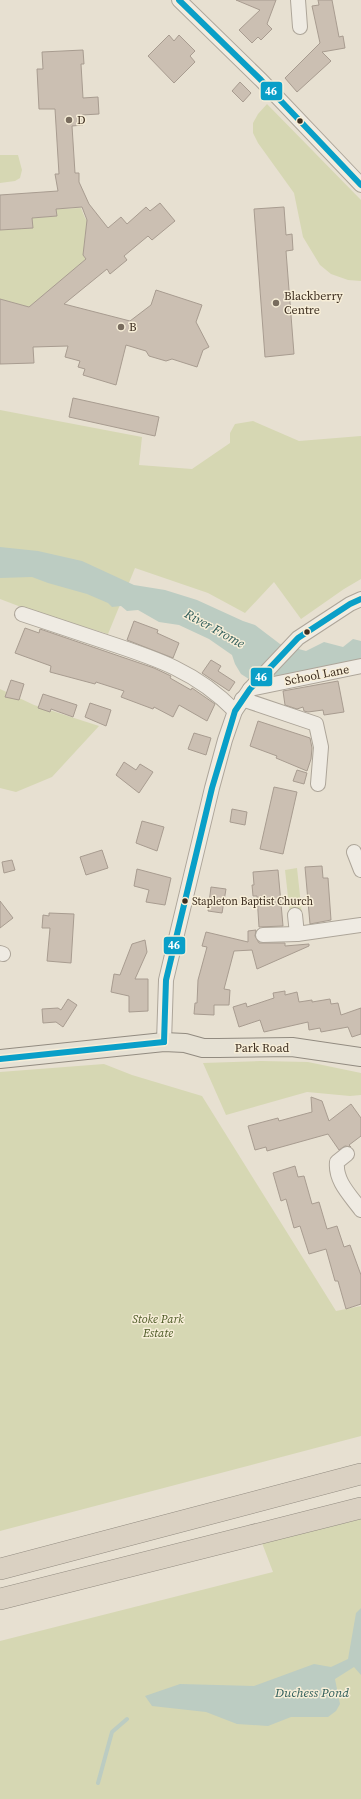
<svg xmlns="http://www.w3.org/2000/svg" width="361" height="1799" font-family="'Source Serif 4',serif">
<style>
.green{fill:#d6d7b3}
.water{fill:#bcccc2}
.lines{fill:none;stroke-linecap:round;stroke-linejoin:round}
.stream{stroke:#bcccc2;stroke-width:4}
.building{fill:#cbbfb2;stroke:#a89c90}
.minor-casing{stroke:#ada599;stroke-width:16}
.major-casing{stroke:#928b80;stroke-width:20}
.highway-casing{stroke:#928b80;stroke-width:22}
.minor{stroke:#efebe3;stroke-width:14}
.major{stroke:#e6e1d4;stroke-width:18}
.highway{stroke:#dad1c2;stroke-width:21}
.bus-1-casing{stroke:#f7eed8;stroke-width:9}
.bus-1{stroke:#099fc8;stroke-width:6}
.poi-dot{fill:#786c5e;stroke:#f7eed8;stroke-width:1.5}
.bus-dot{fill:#3d2e20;stroke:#f7eed8;stroke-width:1.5}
.labels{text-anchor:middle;stroke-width:3;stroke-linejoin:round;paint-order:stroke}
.bus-label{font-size:11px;fill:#3d2e20;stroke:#f7eed8;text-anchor:start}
.poi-label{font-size:12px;fill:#3d2e20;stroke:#f7eed8;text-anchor:start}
.street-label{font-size:12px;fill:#3d2e20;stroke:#f7eed8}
.park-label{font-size:12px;font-style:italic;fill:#4d5a26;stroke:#f7eed8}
.water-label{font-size:13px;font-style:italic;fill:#2f5d5a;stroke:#f7eed8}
.line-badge{stroke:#f7eed8;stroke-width:1.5}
.badge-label{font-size:11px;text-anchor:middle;font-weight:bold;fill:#fff}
</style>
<rect width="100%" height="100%" fill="#e7e0d1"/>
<g class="green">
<path d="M267,104L361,200V281L348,280L331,274L320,265L303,237L294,193L258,143L253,133V123L258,114Z"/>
<path d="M0,155H18L22,170L20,178L15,181L0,183Z"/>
<path d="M81,208L85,218L98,233L86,231L84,247L88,253L84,256L86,259L29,307L0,299V230L13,229L21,221V229L32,228V218L57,216L56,209Z"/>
<path d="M0,410L142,437L139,465L192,469L230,443V433L235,424L253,421L299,441L361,436V579L344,589L301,619L274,582L245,613L208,593L135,568L108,634L29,610L0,599Z"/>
<path d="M0,689L34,705L99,726L52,777L16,792L0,788Z"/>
<path d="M297,868L302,914L290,915L285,870Z"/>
<path d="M261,1061L308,1062L361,1073V1095L350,1096L307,1092L226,1115L203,1063Z"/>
<path d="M104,1064L132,1075L202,1096L336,1311L361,1306V1436L0,1531V1072Z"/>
<path d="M361,1519V1799H0V1641L273,1572L262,1543Z"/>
</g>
<g class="water">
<path d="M0,547L38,551L82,561L134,585L165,590L197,600L243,621L255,625L280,644L306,651L324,642L343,647L353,639L361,641V662L252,681L241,674L235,664L232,655L209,639L179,625L159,622L138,610L127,611L121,606L112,607L108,603L87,594L48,583L32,577L0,578Z"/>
<path d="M361,1608V1675L354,1667L335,1679L340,1704L336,1711L328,1717H291L268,1726L237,1724L206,1712L152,1706L145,1696L180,1684L254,1686L314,1664L331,1667L348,1659L356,1613Z"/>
</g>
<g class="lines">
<path class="stream" d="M98,1783L112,1732L127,1719"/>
</g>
<g class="building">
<path d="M236,0H276L267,24L272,29L261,40L258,37L252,43L239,30L260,10Z"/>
<path d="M318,0H332L339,37L343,36L345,48L322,52L331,61L297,92L285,78L320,43L312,6L319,5Z"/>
<path d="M169,35L174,41L179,35L195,51L190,56L195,62L174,83L148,56Z"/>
<path d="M83,50L84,64H81L83,98L98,97L99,114L82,115L83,125L72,126L75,173H79V182L89,204L108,228L121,217L127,224L146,207L150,211L160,203L175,221L152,240L148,236L124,256L127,260L110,274L107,269L64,304L130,321L151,305L156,290L202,305L196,322L209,347L203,350L197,367L172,359L166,361L149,356L146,351L126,345L116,385L83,375L85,369L78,367L80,361L65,357L68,346L33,347L34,363L0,364V299L29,307L86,259L83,255L87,220L82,207L56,209L57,216L32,218L33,228L0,230V195L58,191L55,174H59L55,109H39L37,69H43L42,52Z"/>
<path d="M240,82L251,93L243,102L232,91Z"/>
<path d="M284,207L286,235L292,234L293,250L286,251L294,354L265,357L254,209Z"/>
<path d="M73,398L159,417L155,436L69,417Z"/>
<path d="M134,621L158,630L157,633L179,643L173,658L127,640Z"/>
<path d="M25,628L39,633L40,629L154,668L171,676L170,678L191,690L192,688L215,704L207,721L179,705L173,717L154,707L153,709L121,697L124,691L96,682L95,684L50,672L51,666L15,653Z"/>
<path d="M211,660L221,666L218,671L235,682L229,691L202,673Z"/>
<path d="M11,680L24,684L19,700L5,697Z"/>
<path d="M338,681L344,712L324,715L323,710L308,712L304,711L303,707L297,709L285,705L283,691Z"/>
<path d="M43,694L77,705L73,717L51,709L50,712L38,708Z"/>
<path d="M90,703L111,710L106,726L85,717Z"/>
<path d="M258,721L310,738L312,748L311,759L307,771L276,758L277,756L250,746Z"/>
<path d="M194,733L211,738L206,755L188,749Z"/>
<path d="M124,762L136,770L140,764L153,772L139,793L116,775Z"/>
<path d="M297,770L307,773L304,784L293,781Z"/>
<path d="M274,787L297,792L283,854L260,849Z"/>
<path d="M232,809L247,812L245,825L230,822Z"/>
<path d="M142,821L164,827L157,851L136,843Z"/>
<path d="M102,850L108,868L86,875L80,857Z"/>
<path d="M12,860L15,870L4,873L2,862Z"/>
<path d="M322,866L323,878H328L331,920L310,924L305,867Z"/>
<path d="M137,869L171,878L165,905L146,902L149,890L134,886Z"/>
<path d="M278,870L283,926L259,927L257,896H253L252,885H254L253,872Z"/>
<path d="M211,887L226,889L222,913L208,911Z"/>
<path d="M0,901L13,918L0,928Z"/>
<path d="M49,913L74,914L71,963L47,961L50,928H42L43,915L49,916Z"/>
<path d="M256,930L255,936L259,943H285V946L309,944V946L257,969L252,950L234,951L224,989L230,990L229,1005H214V1015L194,1014L195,1003H197L198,980L207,947L202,946L206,932L248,942V931Z"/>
<path d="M145,940L147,952L135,979H148V1011L129,1012V996L111,992L114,974L120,975L132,944Z"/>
<path d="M285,991V995L297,992L299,1002L312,1000V1002L330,999L331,1004L338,1003L341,1015L361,1008V1034L352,1037L348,1027L321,1032L320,1028L309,1030L308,1022L264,1032L260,1020L239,1027L233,1007L246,1003L247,1007L274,998L273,993Z"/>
<path d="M68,999L77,1005L63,1027L56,1022L43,1023L42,1009L58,1008L61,1010Z"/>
<path d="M311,1097L322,1101L329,1121L351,1104L361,1118V1136L349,1145L351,1147L345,1146L339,1150L328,1134L267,1151L266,1147L255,1150L248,1126L278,1118L279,1121L312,1112Z"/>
<path d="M295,1166L298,1177L304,1176L312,1204L319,1202L327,1229L337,1226L344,1247L350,1245L361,1275V1304L346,1309L338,1281H335L326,1249L309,1254L300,1226L294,1228L286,1199L281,1201L273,1173Z"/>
</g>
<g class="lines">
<g class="minor-casing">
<g id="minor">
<path d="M179,0L261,80L361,185"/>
<path d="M298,0L300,27"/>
<path d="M22,614C49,623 76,632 103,641C155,658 196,671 235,711"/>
<path d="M250,689L361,666"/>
<path d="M242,699L316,724L321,747L318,784"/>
<path d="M354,852L361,870"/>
<path d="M295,915L297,934"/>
<path d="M263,935L297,934L361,925"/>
<path d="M0,953L3,954"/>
<path d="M164,1042L166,980L212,788L225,740L235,711L250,689L298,638L350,604L361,599"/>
<path d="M347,1154L337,1162C335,1181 350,1195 361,1210"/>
</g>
</g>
<g class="major-casing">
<path id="major" d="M0,1059L164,1042L185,1043L203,1048H218L292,1047L361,1057"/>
</g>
<g class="highway-casing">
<g id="highway">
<path d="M0,1569L361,1474"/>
<path d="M0,1599L361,1508"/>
</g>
</g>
<use href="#minor" class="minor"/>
<use href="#major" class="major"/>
<use href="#highway" class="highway"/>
<g class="bus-1-casing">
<g id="bus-1">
<path d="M179,0L261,80L361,185"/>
<path d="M164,1042L166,980L212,788L235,711L250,689L298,638L350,604L361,599"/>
<path d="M0,1059L164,1042"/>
</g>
</g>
<use href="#bus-1" class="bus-1"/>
</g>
<g class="poi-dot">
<circle cx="69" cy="120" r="4"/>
<circle cx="276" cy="303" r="4"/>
<circle cx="121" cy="327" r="4"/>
</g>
<g class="bus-dot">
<circle cx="300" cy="121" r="3.5"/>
<circle cx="307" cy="632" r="3.5"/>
<circle cx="185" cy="901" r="3.5"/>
</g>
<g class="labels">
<g class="bus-label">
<text x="192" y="905">Stapleton Baptist Church</text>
</g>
<g class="poi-label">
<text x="77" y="124">D</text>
<text x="284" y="300">Blackberry<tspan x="284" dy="14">Centre</tspan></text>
<text x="129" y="331">B</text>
</g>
<g class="street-label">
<text transform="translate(317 675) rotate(-11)" y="4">School Lane</text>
<text x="262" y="1052">Park Road</text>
</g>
<g class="park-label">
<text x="158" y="1323">Stoke Park<tspan x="158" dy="14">Estate</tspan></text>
</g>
<g class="water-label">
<text transform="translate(215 628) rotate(29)" y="5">River Frome</text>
<text x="312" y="1697">Duchess Pond</text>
</g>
</g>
<g class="line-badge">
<rect x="260" y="81" width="23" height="20" rx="4" fill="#099fc8"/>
<rect x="250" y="667" width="23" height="20" rx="4" fill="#099fc8"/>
<rect x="163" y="936" width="23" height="19" rx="4" fill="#099fc8"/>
</g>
<g class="badge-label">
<text x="271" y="95">46</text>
<text x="261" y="681">46</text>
<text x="174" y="949">46</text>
</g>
</svg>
